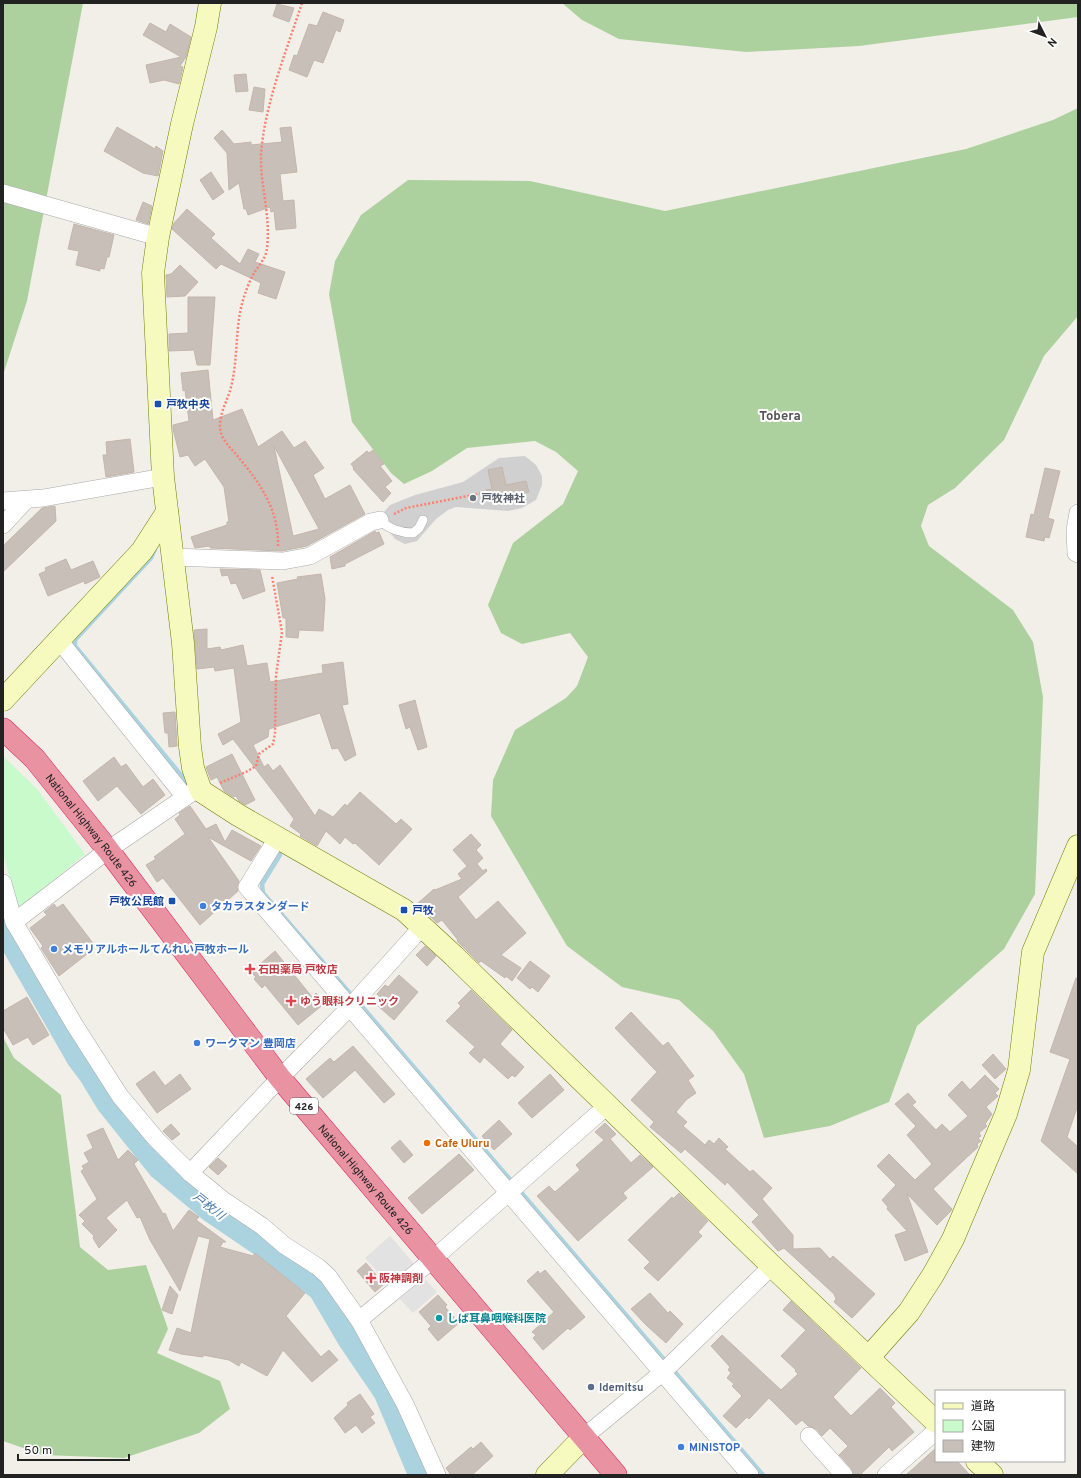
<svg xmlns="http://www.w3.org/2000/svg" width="1081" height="1478" font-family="Overpass,'Noto Sans JP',sans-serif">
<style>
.religious{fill:#d0d0d0}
.forest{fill:#add19e}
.park{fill:#c8facc}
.parking{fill:#e2e2e2}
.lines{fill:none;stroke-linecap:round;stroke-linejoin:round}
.stream{stroke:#aad3df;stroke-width:4.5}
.river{stroke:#aad3df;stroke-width:27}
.building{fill:#c7bfb8;stroke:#c4b6ab;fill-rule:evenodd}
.lane-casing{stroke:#a9a9a9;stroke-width:10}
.street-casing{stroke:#a9a9a9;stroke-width:18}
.secondary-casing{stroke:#707d05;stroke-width:23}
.highway-casing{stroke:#dc2a67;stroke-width:23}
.path{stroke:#fa8072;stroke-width:2.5;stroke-dasharray:2 2;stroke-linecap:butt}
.lane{stroke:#fff;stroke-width:9}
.street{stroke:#fff;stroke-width:17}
.secondary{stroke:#f7fabf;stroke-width:22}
.highway{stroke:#e892a2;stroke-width:22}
.transit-dot{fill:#1a4fb4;stroke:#fff;stroke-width:1.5}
.worship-dot{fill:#6b7280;stroke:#fff;stroke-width:1.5}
.shop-dot{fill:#3f7fe0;stroke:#fff;stroke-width:1.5}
.health-dot{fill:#e0444e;stroke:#fff;stroke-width:1.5}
.food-dot{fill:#e8710a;stroke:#fff;stroke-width:1.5}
.culture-dot{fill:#0f9aa8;stroke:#fff;stroke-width:1.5}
.service-dot{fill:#5c6f8a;stroke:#fff;stroke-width:1.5}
.labels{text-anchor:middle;stroke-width:4;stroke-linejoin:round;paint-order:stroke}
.shield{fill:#fff;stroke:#646464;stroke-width:1}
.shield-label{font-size:10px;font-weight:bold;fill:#222}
.transit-label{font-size:11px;font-weight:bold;fill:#164399;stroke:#fff;text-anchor:start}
.worship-label{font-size:11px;font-weight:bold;fill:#5b616d;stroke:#fff;text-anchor:start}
.street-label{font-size:11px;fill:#222;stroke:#fff}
.shop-label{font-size:11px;font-weight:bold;fill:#366cbe;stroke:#fff;text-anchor:start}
.health-label{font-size:11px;font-weight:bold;fill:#be3a42;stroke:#fff;text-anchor:start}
.food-label{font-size:11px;font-weight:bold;fill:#c56008;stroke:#fff;text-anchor:start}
.culture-label{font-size:11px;font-weight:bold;fill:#0d838f;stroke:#fff;text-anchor:start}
.service-label{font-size:11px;font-weight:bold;fill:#4e5e75;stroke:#fff;text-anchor:start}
.water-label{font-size:12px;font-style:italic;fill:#4a7aab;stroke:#fff}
.quarter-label{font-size:13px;font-weight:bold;fill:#555;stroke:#fff}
</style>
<rect width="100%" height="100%" fill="#f2efe9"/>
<path class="religious" d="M525,456L536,465L542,476V485L536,500L522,508L508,511L456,507L448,510L436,519L417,541L405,544L395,539L388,530L384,512L390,505L415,495L463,482L499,458Z"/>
<g class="forest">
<path d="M3,3H83L27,301L3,375Z"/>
<path d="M562,3H1078V17L859,46L746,52L619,39L582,20Z"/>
<path d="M1078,108V316L1044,356L1004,440L955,488L928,505L921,526L929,546L1013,610L1033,642L1043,697L1035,894L1004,949L917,1026L889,1102L830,1126L764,1138L744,1074L713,1031L679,1000L622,987L567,946L491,816L493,780L515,730L566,698L577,686L588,657L570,633L522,644L501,633L488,605L513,543L563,504L578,471L556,452L535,441L467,448L432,471L404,484L391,473L352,422L329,294L335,261L361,215L408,180L530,181L665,211L966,149L1053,120Z"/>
<path d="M3,1037L14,1058L61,1095L80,1247L108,1270L146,1265L168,1329L157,1353L220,1381L230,1409L199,1433L124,1458L43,1455L3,1441Z"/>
</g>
<path class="park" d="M3,756L37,789L85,854L18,910L3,853Z"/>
<g class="parking">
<path d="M390,1236L415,1265L397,1281L393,1276L387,1282L365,1258Z"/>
<path d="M424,1278L437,1292L413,1313L400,1299Z"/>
</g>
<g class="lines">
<g class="stream">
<path d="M155,549L151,558L75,640V646L190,786"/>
<path d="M274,850L280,855L262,884L263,893L354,998"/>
<path d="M359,1003L763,1475"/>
</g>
<path class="river" d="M3,924L80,1058L92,1074L109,1102L161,1167L210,1208L260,1242L321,1288L351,1339L387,1392L422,1475"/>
</g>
<g class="building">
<path d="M277,4L294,8L289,22L273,16Z"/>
<path d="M323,12L344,20L340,32L336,30L323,63L314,60L307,77L289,70L294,55L297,56L309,24L317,26Z"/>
<path d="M150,23L166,32L170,24L191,37L186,57L180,66L183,67L179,84L164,80L150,83L146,65L181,57L143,35Z"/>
<path d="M246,74L248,91L236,92L234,75Z"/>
<path d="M254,87L265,89L263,112L249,110Z"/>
<path d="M117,127L155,149L156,146L163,151L158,176L143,173L104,151Z"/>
<path d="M291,127L297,172L280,174L283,201L294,200L296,228L276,230L274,211L271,212L270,207L248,215L246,209H244L239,183L229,190L227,153L214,138L222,130L234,144L251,142V145L282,142L280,128Z"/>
<path d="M211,172L224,192L213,200L200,180Z"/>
<path d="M143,202L152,206L148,224L136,220Z"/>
<path d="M187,209L215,234L211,238L240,264L248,249L259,254L255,262L285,272L276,299L258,293L261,283L221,264L216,269L172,229L174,223Z"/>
<path d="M74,224L114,235L109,257H107L104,269L100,268V271L76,265L79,251L68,249Z"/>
<path d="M180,265L198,282L185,296L167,297L166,275L171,274Z"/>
<path d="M188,297H215L210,365H197L194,350L169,351V334L188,333Z"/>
<path d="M208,370L213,420L242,409L258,447L282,431L294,448L305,441L324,468L313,475L325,499L350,485L365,514L307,546L282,551L210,548V546L195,548L191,537L227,525V522H229L224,487L205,459L195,466L188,455L180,457L173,429V425L189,421L185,390L183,391L181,373ZM274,446L319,529L293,536Z"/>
<path d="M130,439L134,472L106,477L103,455H107L106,442Z"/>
<path d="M373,450L384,464L380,466L392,481L385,487L391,493L383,502L353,469L354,468L351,464L367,451L369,453Z"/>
<path d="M502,467L506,485L526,481L529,492L508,496L509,499L495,502L494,499L488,500L486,490L492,489L488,470Z"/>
<path d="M1045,468L1060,471L1048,518L1054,520L1049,538L1045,537L1044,541L1026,537L1031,514L1034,515Z"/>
<path d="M55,506L56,521L3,572V546L42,508Z"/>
<path d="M375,531L376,533L379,532L384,544L345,564V566L332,569L330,557Z"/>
<path d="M66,559L71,570L93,561L100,577L85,584L84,581L48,596L39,574L46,571L45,568Z"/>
<path d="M220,569L260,570L265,591L243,599L236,583L231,584L228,575L222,576Z"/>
<path d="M321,574L325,599L323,631L299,630L298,638L286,637V618H283L277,583L298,579L297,577Z"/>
<path d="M207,629V649L220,647L221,650L243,645L247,666L267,663L270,682L323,673L322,665L343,662L348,704L342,705L356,755L345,761L338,748L332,749L320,713L269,729L268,737L253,745L264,767L268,764L273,771L280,765L315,816L319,809L333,817L345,804L347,806L360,792L396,824L401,819L412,829L379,865L355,843L353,844L345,837L340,844L326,831L317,846L300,836L301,834L290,826L294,819L233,739L223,745L218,734L241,722L234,668L215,671L214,667L197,669L194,630Z"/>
<path d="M415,700L427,747L418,750L410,727L406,729L399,705Z"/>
<path d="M175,712L177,746L169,747L168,733H165L163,713Z"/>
<path d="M232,754L255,800L245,805L239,801L236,796L233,797L224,791L217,777L211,780L206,767Z"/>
<path d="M114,757L121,767L126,764L143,787L153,779L165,795L141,814L117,786L98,801L83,781Z"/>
<path d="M190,806L206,829L216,824L225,842L232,830L261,846L251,861L208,837L239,881L237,887L238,891L200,925L163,878L157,882L146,865L156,859L154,857L185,834L175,819L180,815L179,813Z"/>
<path d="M471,834L481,845L476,850L483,858L477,864L483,871L486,869L487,871L458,897L476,920L498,901L526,933L501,955L521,968L512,981L506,976L505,978L481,961L479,963L457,941L458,940L442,920L437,923L417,904L434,889L435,890L462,879L458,874L467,866L453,850Z"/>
<path d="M54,904L57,908L63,904L96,947L59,976L41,948L43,946L30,928L47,915L44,912Z"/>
<path d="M425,946L436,956L427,966L416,955Z"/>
<path d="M275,951L312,997L316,993L325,1003L298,1025L265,985L262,988L254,979L256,977L251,972Z"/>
<path d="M530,961L550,976L538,992L532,987L530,989L517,978Z"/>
<path d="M399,975L418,992L394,1020L378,1006L384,1000L377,994L385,985L388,987Z"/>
<path d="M1076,978H1078V1105L1067,1137L1078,1147V1174L1041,1141L1070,1059L1050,1052Z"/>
<path d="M471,990L512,1030L500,1044L524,1067L515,1077L512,1075L508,1079L484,1057L480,1063L469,1053L475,1047L446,1021L461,1006L458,1003Z"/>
<path d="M27,997L49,1035L33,1045L28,1037L13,1045L3,1028V1011Z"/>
<path d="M631,1012L663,1046L668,1042L694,1076L688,1080L696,1093L686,1100L676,1112L687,1122L683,1126L705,1145L709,1140L714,1144L719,1138L728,1147L725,1149L750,1172L753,1170L772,1188L762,1199L793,1235V1249L820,1248L830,1259L833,1256L875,1294L852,1318L834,1302L836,1299L834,1294L784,1248L778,1251L752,1222L759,1215L727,1182L725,1185L685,1149L681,1153L650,1127L654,1122L631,1100L657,1072L615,1028Z"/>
<path d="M353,1046L395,1094L384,1103L355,1070L323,1098L306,1079L330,1058L334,1062Z"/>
<path d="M993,1054L1006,1069L995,1079L982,1065Z"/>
<path d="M154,1071L165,1086L180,1074L191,1089L157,1113L136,1084Z"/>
<path d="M550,1074L564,1090L532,1118L518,1103Z"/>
<path d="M985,1075L999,1089L995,1093L998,1096L986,1107L992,1114L985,1124L987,1126L979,1133L981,1136L978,1138L981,1141L977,1144L978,1147L933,1189L952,1209L951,1211L937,1225L907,1194L928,1252L905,1261L895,1235L907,1231L887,1209L888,1207L882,1200L896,1185L877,1166L889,1154L915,1180L932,1164L907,1135L916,1126L895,1104L908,1093L916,1102L912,1105L936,1130L942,1124L950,1132L968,1116L948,1095L962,1081L970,1090Z"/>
<path d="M499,1120L512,1134L494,1150L482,1136Z"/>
<path d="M605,1123L616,1134L610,1139L631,1163L640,1155L653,1167L623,1193L627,1198L578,1241L537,1196L549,1186L555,1192L580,1170L576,1165L604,1140L595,1132Z"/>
<path d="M171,1124L180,1134L172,1140L163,1131Z"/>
<path d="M103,1128L118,1160L128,1150L138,1160L134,1164L163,1214L165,1213L173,1231L189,1210L199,1217L196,1220L226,1242H223L220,1247L253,1256L255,1253L305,1293L286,1316L321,1357L329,1350L338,1360L312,1382L283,1350L267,1376L241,1362L239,1366L229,1360L203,1355V1357L181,1354L169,1350L177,1328L191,1333L210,1239L198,1236L180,1291L150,1240L140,1217L137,1218L127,1200L106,1218L117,1230L99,1248L93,1238L94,1236L82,1224L85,1221L79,1215L97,1199L81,1171L84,1169L82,1166L89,1162L84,1153L93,1148L87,1135Z"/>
<path d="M400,1140L413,1155L404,1163L391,1148Z"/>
<path d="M459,1154L474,1170L422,1214L408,1198Z"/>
<path d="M218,1158L227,1166L218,1175L209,1167Z"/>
<path d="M679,1193L708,1221L698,1232L702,1236L658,1281L644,1268L650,1262L628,1240L672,1197L673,1199Z"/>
<path d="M366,1263L384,1284L375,1292L357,1271Z"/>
<path d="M545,1270L585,1317L570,1330L568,1328L543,1350L533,1338L536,1335L532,1332L554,1312L527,1281L538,1271L540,1274Z"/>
<path d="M170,1286L178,1295L172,1314L162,1310Z"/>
<path d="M650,1293L668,1313L670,1311L683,1324L666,1343L646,1325L631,1309Z"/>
<path d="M438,1295L447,1305L445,1307L459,1323L438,1341L428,1329L431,1326L419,1312Z"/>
<path d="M791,1301L861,1368L833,1397L851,1416L880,1388L895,1403L891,1407L914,1432L892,1451L889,1447L860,1475H854L851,1468L839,1455L848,1446L830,1428L822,1436L816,1429L808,1426L802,1420L796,1425L769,1398L749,1419L747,1417L736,1428L723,1416L742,1396L732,1386L734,1384L727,1378L731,1373L728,1370L730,1367L711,1346L722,1335L781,1390L798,1374L795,1371L796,1370L781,1356L806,1330L783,1310Z"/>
<path d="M360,1394L374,1414L370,1417L375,1423L362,1433L356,1425L345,1433L334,1418L348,1405L347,1403Z"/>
<path d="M481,1442L493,1456L472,1475H451L446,1468L471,1447L473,1449Z"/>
<path d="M936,1448V1461H957L970,1475H906Z"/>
</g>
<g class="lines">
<g class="lane-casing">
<path id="lane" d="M380,520C388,529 402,533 413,533L419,528L423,520"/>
</g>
<g class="street-casing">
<g id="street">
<path d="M3,193L158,237"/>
<path d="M3,501L43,498L163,477"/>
<path d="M1078,513L1075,530L1076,553L1078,554"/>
<path d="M3,525L26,500"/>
<path d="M172,557L283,561L310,556L371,522L380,520"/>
<path d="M58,639L185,797"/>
<path d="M278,837L247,887L750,1475"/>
<path d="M3,883L14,922L74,1024L120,1096L156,1139L190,1173L223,1200L262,1226L284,1245L318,1267L328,1276L359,1320L405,1404L437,1475"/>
<path d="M14,922L108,850L200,787"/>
<path d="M190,1173L280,1078L350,1007L422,927"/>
<path d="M359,1320L432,1260L608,1105"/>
<path d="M809,1436L844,1475"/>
<path d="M584,1437L663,1372L772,1266"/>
<path d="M886,1475L936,1431"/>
</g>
</g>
<g class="secondary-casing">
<g id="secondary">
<path d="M210,3L206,27L182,124L158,237L153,273L163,477L183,643L190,747L193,768L201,791L238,815L404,910L454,956L772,1266L936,1422"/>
<path d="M3,700L142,551L167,512"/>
<path d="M869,1357L909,1312L933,1275L953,1239L1006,1114L1019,1070L1033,952L1078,846"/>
<path d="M977,1461L992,1475"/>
<path d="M547,1475L584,1437"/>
</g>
</g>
<g class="highway-casing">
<g id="highway">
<path id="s1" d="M3,729L35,759L108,850L280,1078L616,1475"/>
</g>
</g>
<g class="path">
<path d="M394,514L406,508L483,493"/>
<path d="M278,546C279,511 261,484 239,458C233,450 224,443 221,433C217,416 227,403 231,387C239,356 234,324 245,294C247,288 250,280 253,275C258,266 266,259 267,248C271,216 260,185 261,155C264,106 287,49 302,3"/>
<path d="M220,783L246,772L256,766L259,754L273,744L275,733L276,676L282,632L272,576"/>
</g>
<use href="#lane" class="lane"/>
<use href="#street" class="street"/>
<use href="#secondary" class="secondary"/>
<use href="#highway" class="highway"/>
</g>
<g class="transit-dot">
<rect x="154" y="400" width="8" height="8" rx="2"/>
<rect x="168" y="897" width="8" height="8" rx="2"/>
<rect x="400" y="906" width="8" height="8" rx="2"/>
</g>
<circle class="worship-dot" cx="473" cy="498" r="4"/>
<g class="shop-dot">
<circle cx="203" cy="906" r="4"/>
<circle cx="54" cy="949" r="4"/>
<circle cx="197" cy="1043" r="4"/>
<circle cx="681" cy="1447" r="4"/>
</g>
<g class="health-dot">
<path d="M248 963h4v4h4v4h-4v4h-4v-4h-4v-4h4z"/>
<path d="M289 995h4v4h4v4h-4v4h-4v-4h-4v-4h4z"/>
<path d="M369 1272h4v4h4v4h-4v4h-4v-4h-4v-4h4z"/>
</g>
<circle class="food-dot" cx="427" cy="1143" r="4"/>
<circle class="culture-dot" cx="439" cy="1318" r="4"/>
<circle class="service-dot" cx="591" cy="1387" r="4"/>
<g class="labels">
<rect class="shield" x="290" y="1098" width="28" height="16" rx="3"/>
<g class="shield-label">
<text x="304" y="1110">426</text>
</g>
<g class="transit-label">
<text x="166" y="408">戸牧中央</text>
<text x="164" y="905" text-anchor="end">戸牧公民館</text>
<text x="412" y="914">戸牧</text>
</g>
<g class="worship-label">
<text x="481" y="502">戸牧神社</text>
</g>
<g class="street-label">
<text dy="4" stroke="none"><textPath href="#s1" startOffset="135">National Highway Route 426</textPath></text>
<text dy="4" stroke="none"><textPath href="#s1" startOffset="579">National Highway Route 426</textPath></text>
</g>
<g class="shop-label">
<text x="211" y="910">タカラスタンダード</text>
<text x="62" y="953">メモリアルホールてんれい戸牧ホール</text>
<text x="205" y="1047">ワークマン 豊岡店</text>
<text x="689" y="1451">MINISTOP</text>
</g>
<g class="health-label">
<text x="258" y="973">石田薬局 戸牧店</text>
<text x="300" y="1005">ゆう眼科クリニック</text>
<text x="379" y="1282">阪神調剤</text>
</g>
<g class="food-label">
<text x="435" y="1147">Cafe Uluru</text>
</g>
<g class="culture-label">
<text x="447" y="1322">しば耳鼻咽喉科医院</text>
</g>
<g class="service-label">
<text x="599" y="1391">Idemitsu</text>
</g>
<g class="water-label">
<text transform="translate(209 1206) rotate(38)" y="4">戸枚川</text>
</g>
<g class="quarter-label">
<text x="780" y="420">Tobera</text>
</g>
</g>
<rect width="1081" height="1478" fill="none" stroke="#222222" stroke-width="8"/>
<rect x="935" y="1390" width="130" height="72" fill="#ffffff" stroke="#a7a7a7"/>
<rect x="943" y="1403" width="20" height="6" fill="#f7fabf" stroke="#a7a7a7"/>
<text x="971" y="1410" font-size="12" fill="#222222">道路</text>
<rect x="943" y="1420" width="20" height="12" fill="#c8facc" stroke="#a7a7a7"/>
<text x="971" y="1430" font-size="12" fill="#222222">公園</text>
<rect x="943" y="1440" width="20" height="12" fill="#c7bfb8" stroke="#a7a7a7"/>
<text x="971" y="1450" font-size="12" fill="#222222">建物</text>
<g transform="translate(1045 36) rotate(132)" stroke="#ffffff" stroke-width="3" paint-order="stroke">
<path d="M0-3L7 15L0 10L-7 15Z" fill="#222222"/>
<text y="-6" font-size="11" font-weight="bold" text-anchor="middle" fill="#222222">N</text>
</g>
<path d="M18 1454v6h111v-6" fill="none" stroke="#222222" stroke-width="2"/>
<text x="24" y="1454" font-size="12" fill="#222222" stroke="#ffffff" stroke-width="3" paint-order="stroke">50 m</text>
</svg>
